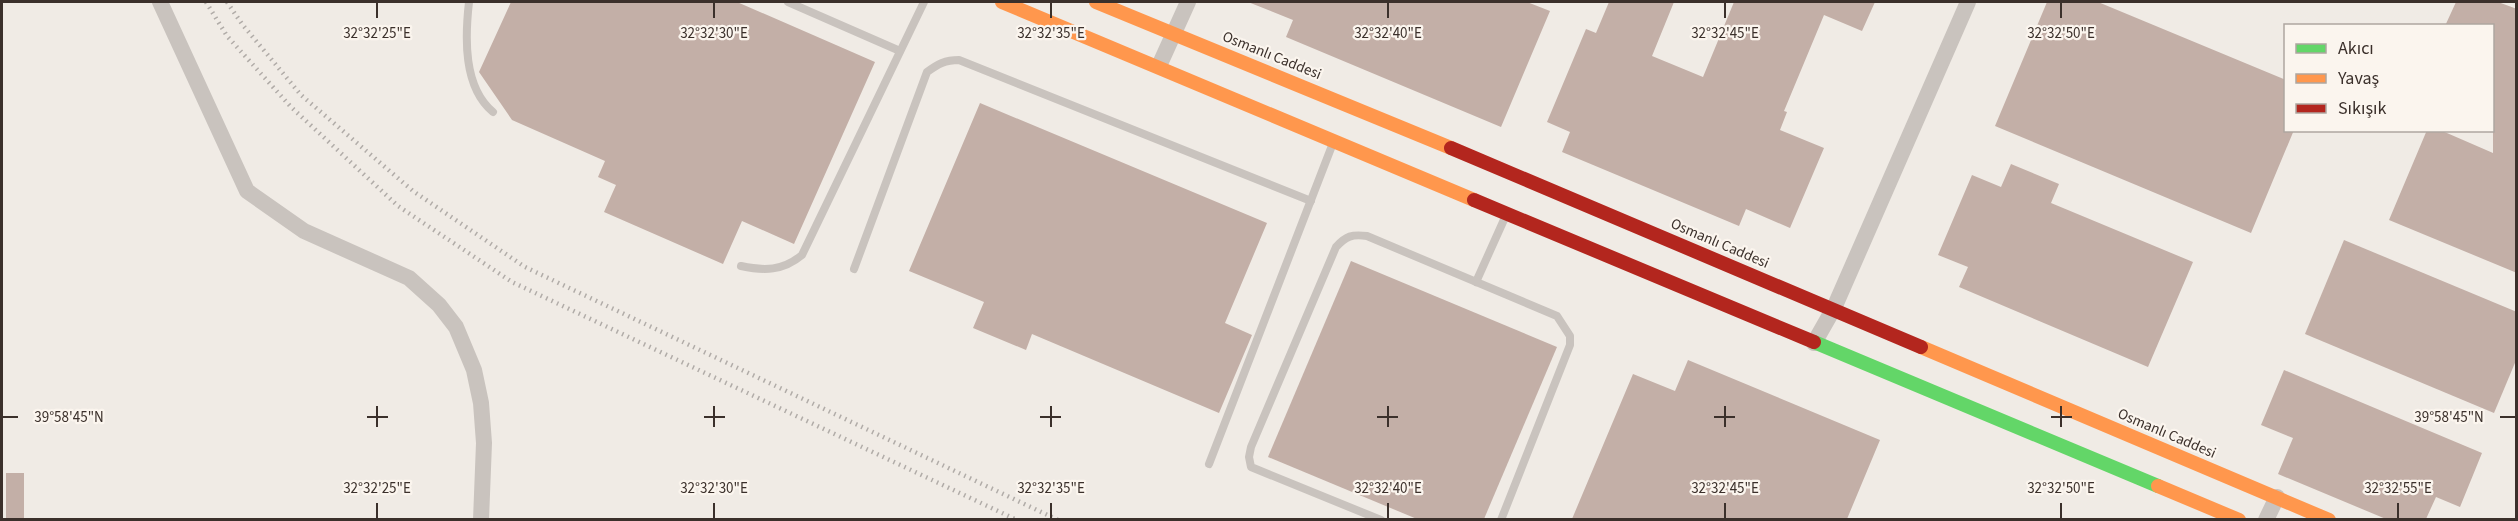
<svg xmlns="http://www.w3.org/2000/svg" width="2518" height="521" font-family="'Source Sans 3',sans-serif">
<style>
.building{fill:#c3afa7}
.lines{fill:none;stroke-linecap:round;stroke-linejoin:round}
.lane{stroke:#c9c3be;stroke-width:8}
.street{stroke:#c9c3be;stroke-width:16}
.fast{stroke:#63d668;stroke-width:14}
.slow{stroke:#ff974d;stroke-width:14}
.jam{stroke:#b3261e;stroke-width:14}
.rail{stroke:#b1aca8;stroke-width:4.5;stroke-dasharray:1.5 4.5;stroke-linecap:butt}
.ticks{fill:none;stroke:#3b302b;stroke-width:2}
.labels{text-anchor:middle;stroke-width:4.5;stroke-linejoin:round;paint-order:stroke}
.street-label{font-size:15px;fill:#3b302b;stroke:#fbf5ee}
.ticks-label{font-size:15px;text-anchor:middle;fill:#3b302b;stroke:#fbf5ee;stroke-width:4.5;stroke-linejoin:round;paint-order:stroke}
</style>
<rect width="100%" height="100%" fill="#f0ebe5"/>
<g class="building">
<path d="M511,2H737L875,62L794,244L742,221L723,264L604,212L616,185L598,177L605,161L512,120L479,72Z"/>
<path d="M1248,2H1527L1550,11L1501,127L1286,37L1293,20Z"/>
<path d="M1609,2H1674L1652,56L1703,77L1734,2H1875L1862,31L1824,15L1784,111L1787,112L1780,130L1824,148L1790,228L1746,209L1739,226L1562,152L1570,132L1547,122L1586,29L1596,33Z"/>
<path d="M2047,2H2098L2286,80V130H2294L2251,233L1995,126Z"/>
<path d="M2456,2H2498L2517,9V273L2389,220L2427,130H2440L2493,153V26H2445Z"/>
<path d="M980,103L1267,223L1225,323L1252,335L1219,413L1032,334L1026,350L973,328L984,302L909,271Z"/>
<path d="M2011,164L2059,184L2051,203L2193,262L2148,367L1959,287L1968,267L1938,255L1972,175L2001,187Z"/>
<path d="M2344,240L2517,312V358L2494,413L2305,334Z"/>
<path d="M1351,261L1557,347L1484,519H1417L1268,457Z"/>
<path d="M1688,360L1880,440L1847,519H1572L1633,374L1675,391Z"/>
<path d="M2284,370L2482,453L2460,507L2436,497L2426,519H2386L2278,474L2293,438L2261,425Z"/>
<rect x="6" y="473" width="18" height="46"/>
</g>
<g class="lines">
<g class="lane">
<path d="M469,2C465,37 463,87 493,112"/>
<path d="M788,2L900,51"/>
<path d="M741,266C764,271 783,271 802,255L924,2"/>
<path d="M854,269L927,72C938,64 945,60 959,60L1311,201"/>
<path d="M1476,282L1507,213"/>
<path d="M1209,464L1333,143"/>
<path d="M1381,520L1251,467L1249,457L1251,447L1336,247C1346,236 1352,234 1367,236L1557,316L1570,336V345L1501,520"/>
</g>
<g class="street">
<path d="M160,2L247,191L304,231L409,278L439,305L456,327L474,370L481,403L484,443L481,520"/>
<path d="M1159,66L1188,2"/>
<path d="M1814,343L1834,308L1968,2"/>
<path d="M2266,520L2277,497"/>
</g>
<path class="fast" d="M1814,342L2158,486"/>
<g class="slow">
<path d="M1002,2L1474,200"/>
<path d="M1096,2L1451,148"/>
<path d="M1921,347L2329,520"/>
<path d="M2158,486L2239,520"/>
</g>
<g class="jam">
<path d="M1451,148L1921,347"/>
<path d="M1474,200L1814,342"/>
</g>
<g class="rail">
<path d="M206,2L227,36L291,107L398,206L512,282L1017,520"/>
<path d="M227,2L242,24L301,95L413,191L525,267L1058,520"/>
</g>
</g>
<path class="ticks" d="M377,3V18M714,3V18M1051,3V18M1388,3V18M1725,3V18M2061,3V18M377,406V427M714,406V427M1051,406V427M1388,406V427M1725,406V427M2061,406V427M3,417H18M367,417H388M704,417H725M1040,417H1061M1377,417H1398M1714,417H1735M2051,417H2072M2500,417H2515M377,503V518M714,503V518M1051,503V518M1388,503V518M1725,503V518M2061,503V518M2398,503V518"/>
<g class="labels">
<g class="street-label">
<text transform="translate(1272 55) rotate(22)" y="5">Osmanlı Caddesi</text>
<text transform="translate(1720 243) rotate(23)" y="5">Osmanlı Caddesi</text>
<text transform="translate(2167 433) rotate(23)" y="5">Osmanlı Caddesi</text>
</g>
</g>
<g class="ticks-label">
<text x="377" y="38">32°32'25"E</text>
<text x="714" y="38">32°32'30"E</text>
<text x="1051" y="38">32°32'35"E</text>
<text x="1388" y="38">32°32'40"E</text>
<text x="1725" y="38">32°32'45"E</text>
<text x="2061" y="38">32°32'50"E</text>
<text x="69" y="422">39°58'45"N</text>
<text x="2449" y="422">39°58'45"N</text>
<text x="377" y="493">32°32'25"E</text>
<text x="714" y="493">32°32'30"E</text>
<text x="1051" y="493">32°32'35"E</text>
<text x="1388" y="493">32°32'40"E</text>
<text x="1725" y="493">32°32'45"E</text>
<text x="2061" y="493">32°32'50"E</text>
<text x="2398" y="493">32°32'55"E</text>
</g>
<rect width="2518" height="521" fill="none" stroke="#3b302b" stroke-width="6"/>
<rect x="2284" y="24" width="210" height="108" fill="#fbf5ee" stroke="#aea6a0" stroke-width="1.5"/>
<rect x="2296" y="44" width="30" height="9" fill="#63d668" stroke="#aea6a0" stroke-width="1.5"/>
<text x="2338" y="54" font-size="18" fill="#3b302b">Akıcı</text>
<rect x="2296" y="74" width="30" height="9" fill="#ff974d" stroke="#aea6a0" stroke-width="1.5"/>
<text x="2338" y="84" font-size="18" fill="#3b302b">Yavaş</text>
<rect x="2296" y="104" width="30" height="9" fill="#b3261e" stroke="#aea6a0" stroke-width="1.5"/>
<text x="2338" y="114" font-size="18" fill="#3b302b">Sıkışık</text>
</svg>
